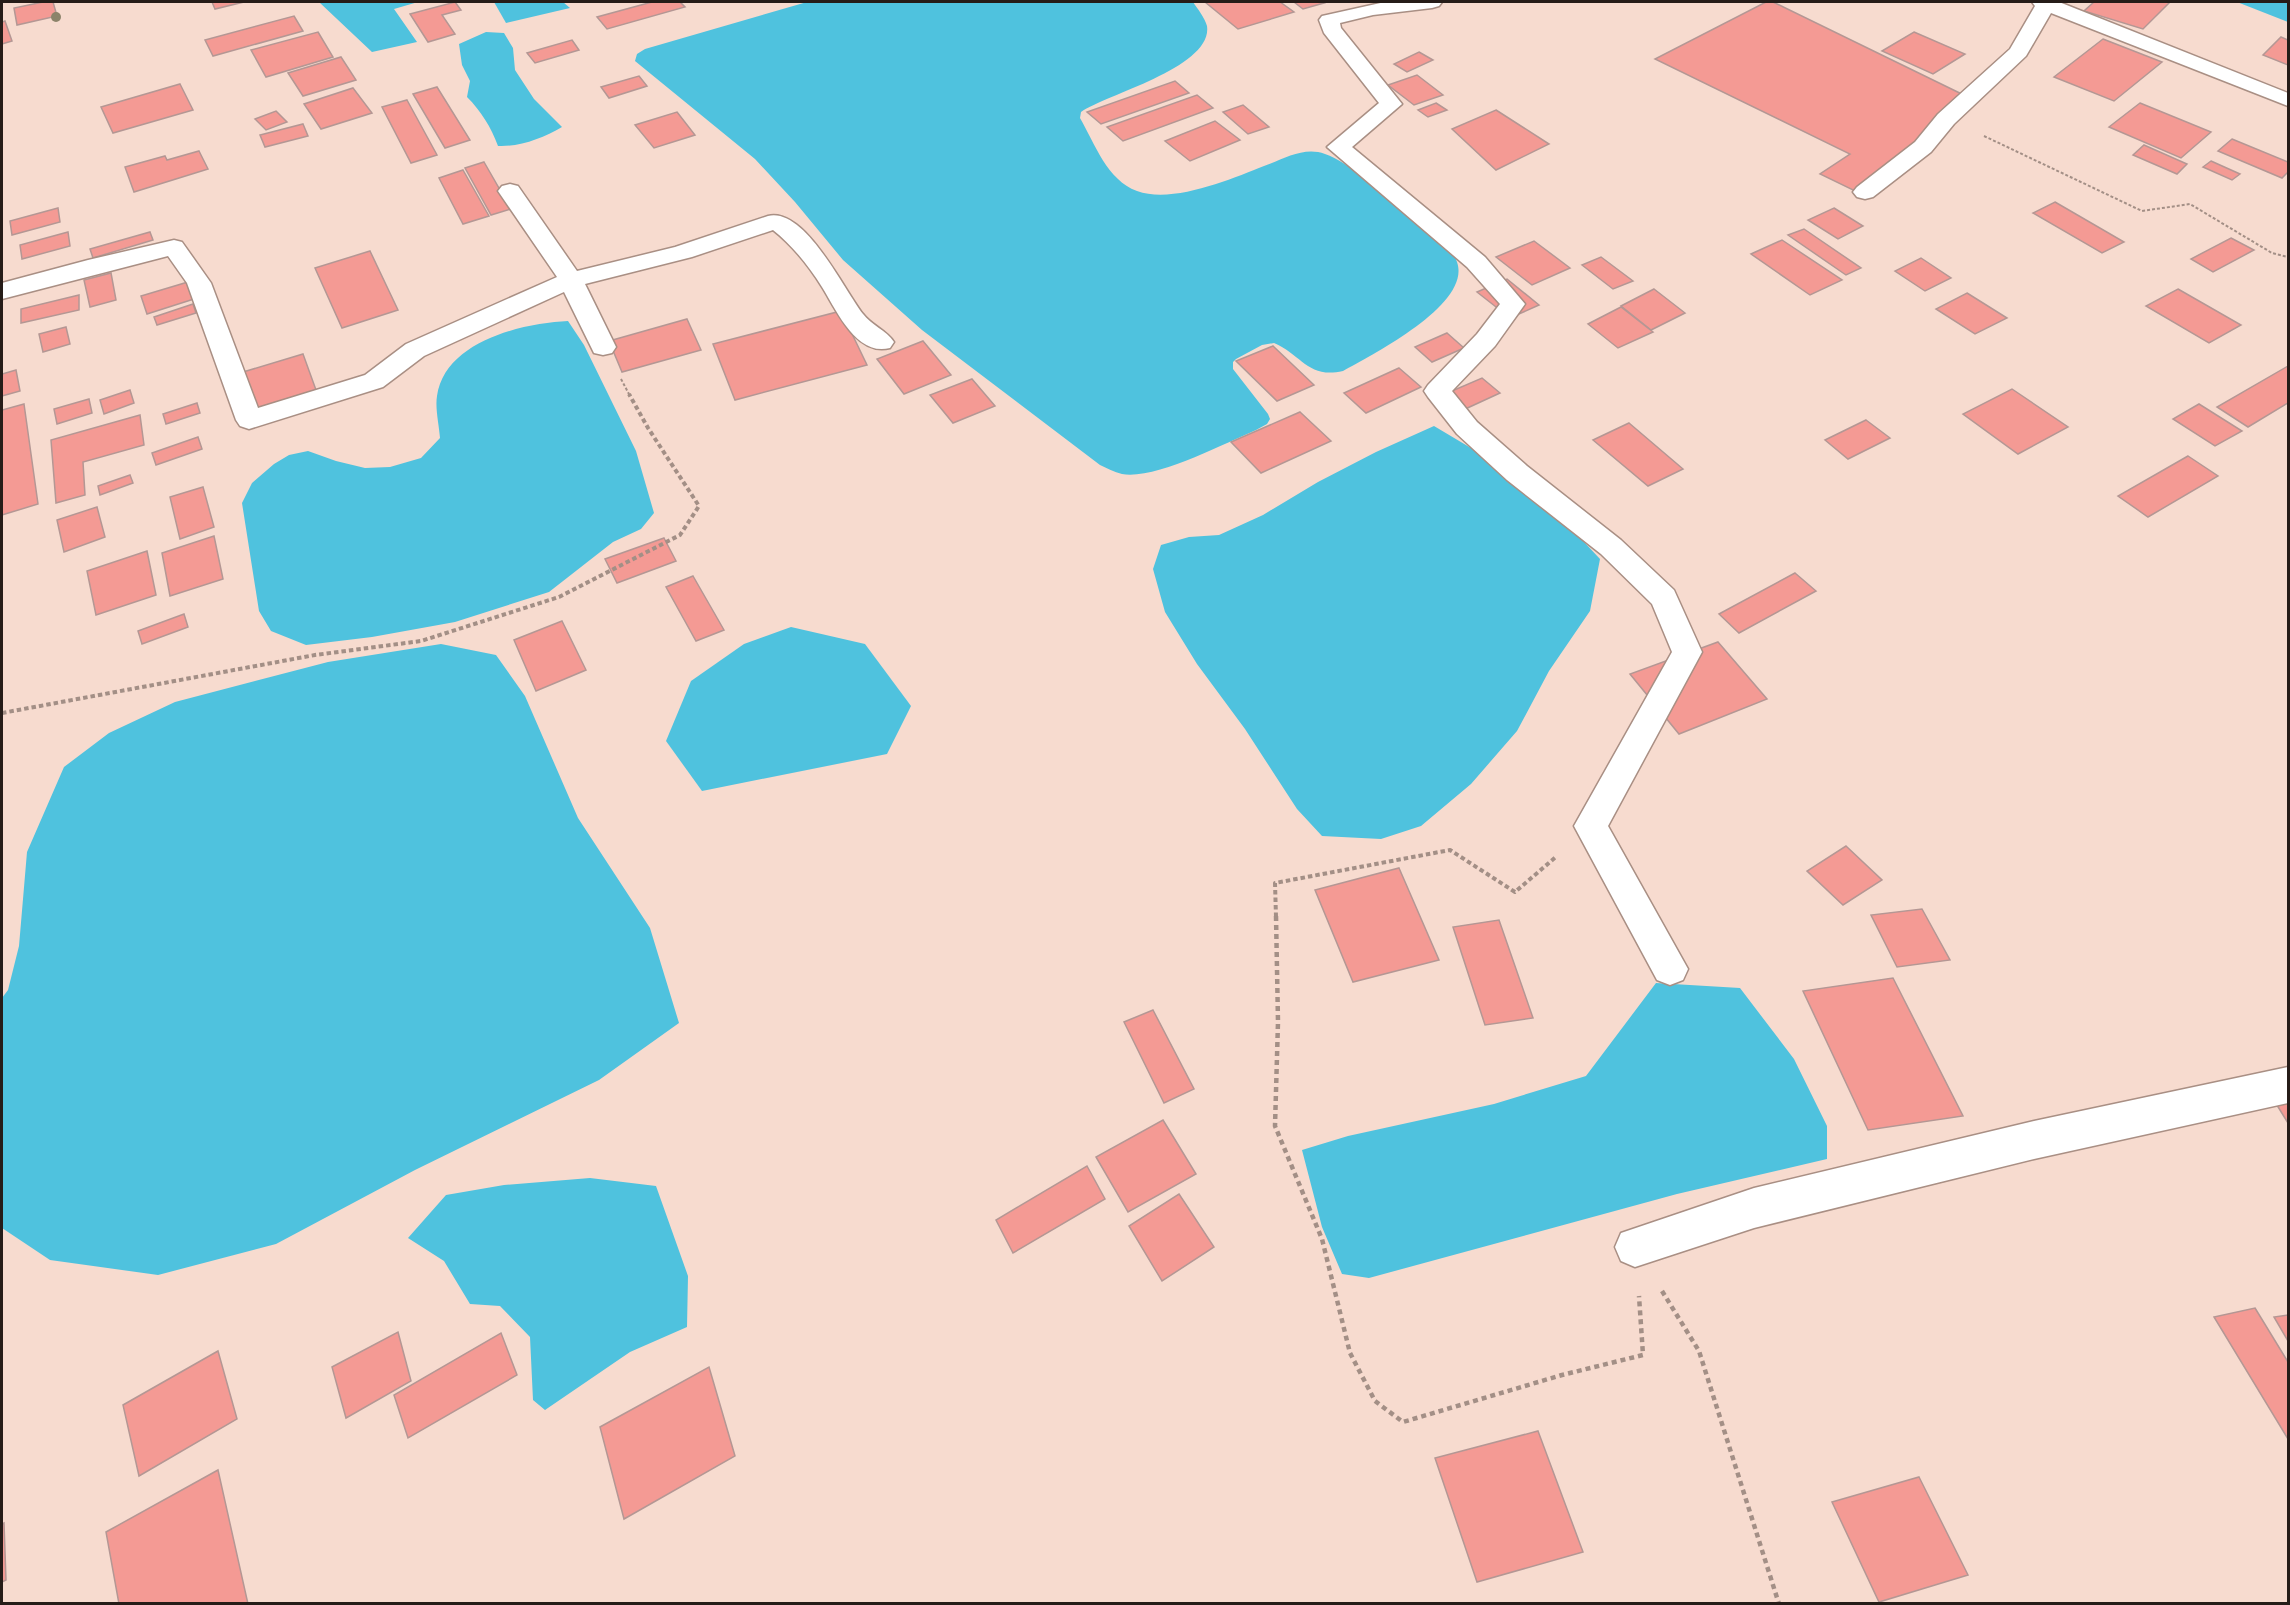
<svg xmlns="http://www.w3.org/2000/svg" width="2290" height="1605" font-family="'Space Grotesk',sans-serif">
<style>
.water{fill:#4fc2de}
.building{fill:#f49a94;stroke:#b49794;stroke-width:1.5}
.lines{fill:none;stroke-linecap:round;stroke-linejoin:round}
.minor-casing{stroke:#a98f84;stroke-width:3}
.path-far2{stroke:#a38f86;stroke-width:2;stroke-dasharray:3 2;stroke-linecap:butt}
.path-far1{stroke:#a38f86;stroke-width:4;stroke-dasharray:4.5 3;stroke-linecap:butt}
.path{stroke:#a38f86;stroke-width:4.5;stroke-dasharray:5 4;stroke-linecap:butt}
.minor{fill:#fff;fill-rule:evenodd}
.tree{fill:#8c836a}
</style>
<rect width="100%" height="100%" fill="#f7dbcf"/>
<g class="water">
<path d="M319,2H418L394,9L417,42L372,52Z"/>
<path d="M494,2H563L570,8L506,23Z"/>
<path d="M807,2H1193C1197,8 1205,18 1207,26C1213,67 1108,94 1081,112L1080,118C1095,144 1107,180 1137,191C1173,204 1231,179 1264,166C1284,159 1304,146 1325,154C1350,163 1374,187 1395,203C1416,219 1448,236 1457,262C1472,304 1373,354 1343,371C1308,379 1302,355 1274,343L1262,345L1236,359L1233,362V369L1268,414L1270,419L1267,424L1256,430C1223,444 1155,480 1122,474C1114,472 1107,468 1100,465L922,330L843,260L795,202L755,159L635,61L637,54L645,49Z"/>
<path d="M2237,2H2288V22Z"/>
<path d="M486,32L504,33L513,48L515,70L534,99L562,127C543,138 520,147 498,146C491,127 481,111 467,97L470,81L462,65L459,44Z"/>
<path d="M568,321L584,345L636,451L654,513L641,529L613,542L549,592L455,622L372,637L306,645L271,631L259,611L242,503L252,483L274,464L289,455L308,451L336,461L365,468L390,467L421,458L440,438C439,425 435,408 437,396C445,341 523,323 568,321Z"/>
<path d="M1434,426L1476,451L1555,511L1600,559L1590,611L1549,671L1517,731L1471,784L1421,826L1381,839L1322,836L1297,809L1245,729L1197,664L1165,612L1153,569L1161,545L1189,537L1219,535L1263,515L1318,482L1376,452Z"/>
<path d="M791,627L865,644L911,706L887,754L702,791L666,741L691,681L744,644Z"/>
<path d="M441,644L496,655L525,696L578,818L650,928L679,1023L599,1080L415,1170L276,1244L158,1275L50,1260L2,1228V998L8,990L19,946L27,852L64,767L109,733L175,702L328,662Z"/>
<path d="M1656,983L1740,988L1794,1059L1827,1126V1159L1677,1194L1369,1278L1342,1274L1322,1227L1302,1150L1348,1136L1494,1104L1586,1076Z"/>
<path d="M590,1178L656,1186L688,1276L687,1327L630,1352L545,1410L533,1400L530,1337L500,1306L470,1304L444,1261L408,1238L446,1195L504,1185Z"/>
</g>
<g class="building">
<path d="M43,2H53L57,16L17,25L14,8Z"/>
<path d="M212,2H244L215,9Z"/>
<path d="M455,2L461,10L442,15L455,34L428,42L410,14Z"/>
<path d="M652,2H680L685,7L607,29L597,17Z"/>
<path d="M1205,2H1280L1294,12L1238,29Z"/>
<path d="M1294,2H1322L1324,3L1303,9Z"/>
<path d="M1766,2H1773L1976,101L1855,191L1820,174L1850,154L1655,59Z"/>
<path d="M2094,2H2170L2143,29L2084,11Z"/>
<path d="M294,16L303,31L213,56L205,40Z"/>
<path d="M5,21L12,41L2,44V22Z"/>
<path d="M318,32L333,57L266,77L251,50Z"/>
<path d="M1914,32L1965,54L1933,74L1882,51Z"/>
<path d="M2281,37L2288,40V65L2263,55Z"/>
<path d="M2103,39L2162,62L2114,101L2054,77Z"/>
<path d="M572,40L579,50L535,63L527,53Z"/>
<path d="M1419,52L1433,60L1407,72L1394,64Z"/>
<path d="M341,57L356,80L303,96L288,73Z"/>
<path d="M1417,75L1443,95L1414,105L1388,85Z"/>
<path d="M639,76L647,86L609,98L601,87Z"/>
<path d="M1175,81L1189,93L1101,124L1087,112Z"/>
<path d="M180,84L193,110L113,133L101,107Z"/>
<path d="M437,87L470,140L445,148L413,94Z"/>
<path d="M353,88L372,113L321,129L304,104Z"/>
<path d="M1197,95L1213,108L1123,141L1107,127Z"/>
<path d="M407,100L437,155L411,163L382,107Z"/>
<path d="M1436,103L1447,110L1428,117L1418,110Z"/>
<path d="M2140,103L2211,132L2181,158L2109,127Z"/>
<path d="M1243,105L1269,127L1248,134L1223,112Z"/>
<path d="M1496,110L1549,144L1496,170L1452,129Z"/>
<path d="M276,111L287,122L266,130L255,119Z"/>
<path d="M677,112L695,135L654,148L635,125Z"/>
<path d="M1215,121L1240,140L1190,161L1165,141Z"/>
<path d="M303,124L308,136L265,147L260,135Z"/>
<path d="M2232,139L2288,162V172L2282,178L2218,151Z"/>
<path d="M2144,145L2187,164L2177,174L2133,155Z"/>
<path d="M199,151L208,169L134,192L125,167L165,156L167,160Z"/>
<path d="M2211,161L2240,174L2232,180L2203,167Z"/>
<path d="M484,162L511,209L491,215L465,168Z"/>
<path d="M463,170L489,216L463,224L439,178Z"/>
<path d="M2055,202L2124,242L2102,253L2033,213Z"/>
<path d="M58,208L60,222L12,235L10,221Z"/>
<path d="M1834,208L1863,226L1838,239L1808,220Z"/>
<path d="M1804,229L1861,268L1846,275L1788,235Z"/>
<path d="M68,232L70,246L22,259L20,245Z"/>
<path d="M150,232L153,240L93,258L90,249Z"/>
<path d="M2231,238L2254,250L2213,272L2191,259Z"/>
<path d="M1782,240L1842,280L1810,295L1751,254Z"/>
<path d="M1534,241L1570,268L1532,285L1496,257Z"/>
<path d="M370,251L398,310L342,328L315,268Z"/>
<path d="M1601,257L1633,281L1613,289L1582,265Z"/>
<path d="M1921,258L1951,278L1925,291L1895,271Z"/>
<path d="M111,273L116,300L90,307L84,280Z"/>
<path d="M1507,279L1539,305L1510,318L1477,292Z"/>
<path d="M188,282L194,299L147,314L141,296Z"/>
<path d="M1654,289L1685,313L1651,330L1621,306Z"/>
<path d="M2178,289L2241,325L2209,343L2146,306Z"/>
<path d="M1967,293L2007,318L1975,334L1936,309Z"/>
<path d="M79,295V310L21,323V309Z"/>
<path d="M193,304L196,313L157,325L154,317Z"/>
<path d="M1621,307L1653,332L1618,348L1588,324Z"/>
<path d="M841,311L867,365L735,400L713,344Z"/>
<path d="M687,319L701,350L622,372L609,341Z"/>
<path d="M66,327L70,344L43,352L39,334Z"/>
<path d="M1447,333L1464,348L1432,362L1415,347Z"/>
<path d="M923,341L951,375L904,394L877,359Z"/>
<path d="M1273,346L1314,385L1277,401L1236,361Z"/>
<path d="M303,354L316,390L254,409L243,372Z"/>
<path d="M2288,366V403L2248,427L2217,407Z"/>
<path d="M1399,368L1421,387L1366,413L1344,393Z"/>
<path d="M16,370L20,391L2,396V374Z"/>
<path d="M1482,378L1500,393L1463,410L1445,394Z"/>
<path d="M972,379L995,406L953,423L930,395Z"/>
<path d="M2012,389L2068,427L2018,454L1963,414Z"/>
<path d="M130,390L134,403L104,414L100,400Z"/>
<path d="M89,399L92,413L57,424L54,409Z"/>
<path d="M197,403L200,413L166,424L163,414Z"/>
<path d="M24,404L38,504L2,515V410Z"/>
<path d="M2199,404L2242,431L2215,446L2173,419Z"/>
<path d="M1300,412L1331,441L1261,473L1231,442Z"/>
<path d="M140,415L144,445L83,462L85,495L56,503L51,440Z"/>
<path d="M1866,420L1890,438L1848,459L1825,440Z"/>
<path d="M1629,423L1683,469L1648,486L1593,440Z"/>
<path d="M198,437L202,449L156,465L152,453Z"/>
<path d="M2188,456L2218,476L2148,517L2118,496Z"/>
<path d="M130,475L133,483L100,495L98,486Z"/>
<path d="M203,487L214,527L180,539L170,497Z"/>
<path d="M97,507L105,537L64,552L57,520Z"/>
<path d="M214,536L223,579L170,596L162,553Z"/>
<path d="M664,538L676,561L617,583L605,559Z"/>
<path d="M147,551L156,595L96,615L87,571Z"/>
<path d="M1795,573L1816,591L1739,633L1719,614Z"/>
<path d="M693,576L724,630L696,641L666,587Z"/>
<path d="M184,614L188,627L142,644L138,631Z"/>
<path d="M562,621L586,670L536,691L514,640Z"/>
<path d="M1718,642L1767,699L1679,734L1630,674Z"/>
<path d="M1846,846L1882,880L1843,905L1807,871Z"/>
<path d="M1399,868L1439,960L1353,982L1315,890Z"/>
<path d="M1922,909L1950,960L1897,967L1871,915Z"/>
<path d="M1499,920L1533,1018L1485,1025L1453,927Z"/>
<path d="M1893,978L1963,1116L1868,1130L1803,991Z"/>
<path d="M1153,1010L1194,1089L1164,1103L1124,1022Z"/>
<path d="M2288,1100V1123L2275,1102Z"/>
<path d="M1163,1120L1196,1174L1128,1212L1096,1157Z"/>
<path d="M1087,1166L1105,1199L1013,1253L996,1220Z"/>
<path d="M1179,1194L1214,1247L1162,1281L1129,1226Z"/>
<path d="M2255,1308L2288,1362V1439L2214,1317Z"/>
<path d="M2288,1315V1341L2274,1317Z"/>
<path d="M398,1332L411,1381L346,1418L332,1367Z"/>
<path d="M501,1333L517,1375L408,1438L394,1395Z"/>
<path d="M218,1351L237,1419L139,1476L123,1405Z"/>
<path d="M709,1367L735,1456L624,1519L600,1427Z"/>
<path d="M1538,1431L1583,1552L1477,1582L1435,1458Z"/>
<path d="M218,1470L248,1604H119L106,1532Z"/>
<path d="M1919,1477L1968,1575L1879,1602L1832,1502Z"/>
<path d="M4,1523L6,1580L2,1582V1524Z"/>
</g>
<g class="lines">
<g class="minor-casing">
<g id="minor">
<path d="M1385,2H1442L1439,6L1432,8L1373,15L1340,23L1341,28L1402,104L1352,147L1485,257L1525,304L1495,346L1452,391L1477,422L1527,466L1621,540L1674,590L1702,652L1608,826L1688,969L1683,980L1670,985L1657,980L1574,826L1672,652L1652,604L1601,554L1507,480L1457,434L1428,397L1424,391L1428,385L1477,334L1500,304L1467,267L1327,147L1379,103L1324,33L1319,20L1322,16Z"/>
<path d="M2032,2H2059L2288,93V106L2051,13L2026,56L1954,124L1931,152L1873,197L1865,199L1857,197L1853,192L1857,187L1915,142L1938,114L2010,49L2035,6Z"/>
<path d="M510,184L518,186L577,271L675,247L768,216C805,207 844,290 863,314C871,325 886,330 894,342L890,348C856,357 836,309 822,287C809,266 792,245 773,230L692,257L585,284L616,347L612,353L603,355L594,353L564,292L424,356L383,387L249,429L240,426L236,420L187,283L168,256L2,299V283L88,260L174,240L182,242L211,283L258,408L365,375L406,344L557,277L498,191L502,186Z"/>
<path d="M2288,1067V1103L2034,1159L1754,1228L1635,1267L1621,1261L1615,1247L1621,1233L1754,1188L2034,1121Z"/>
</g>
</g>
<g class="path-far2">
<path d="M1984,136L2142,211L2190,204L2272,253L2288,257"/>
<path d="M621,379L630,396"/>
</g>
<g class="path-far1">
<path d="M2,713L315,655L421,641L559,597L680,535L699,506L648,428L629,394"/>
<path d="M1276,917L1275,883L1450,850L1515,892L1557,856"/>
</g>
<g class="path">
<path d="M1276,916L1278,1022L1275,1126L1322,1239L1350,1353L1375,1401L1403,1422L1562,1375L1643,1355L1639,1296"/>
<path d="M1662,1291L1699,1351L1779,1604"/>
</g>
<use href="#minor" class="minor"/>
</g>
<circle class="tree" cx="56" cy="17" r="5"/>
<rect width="2290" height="1605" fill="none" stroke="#261c18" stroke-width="6"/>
</svg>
